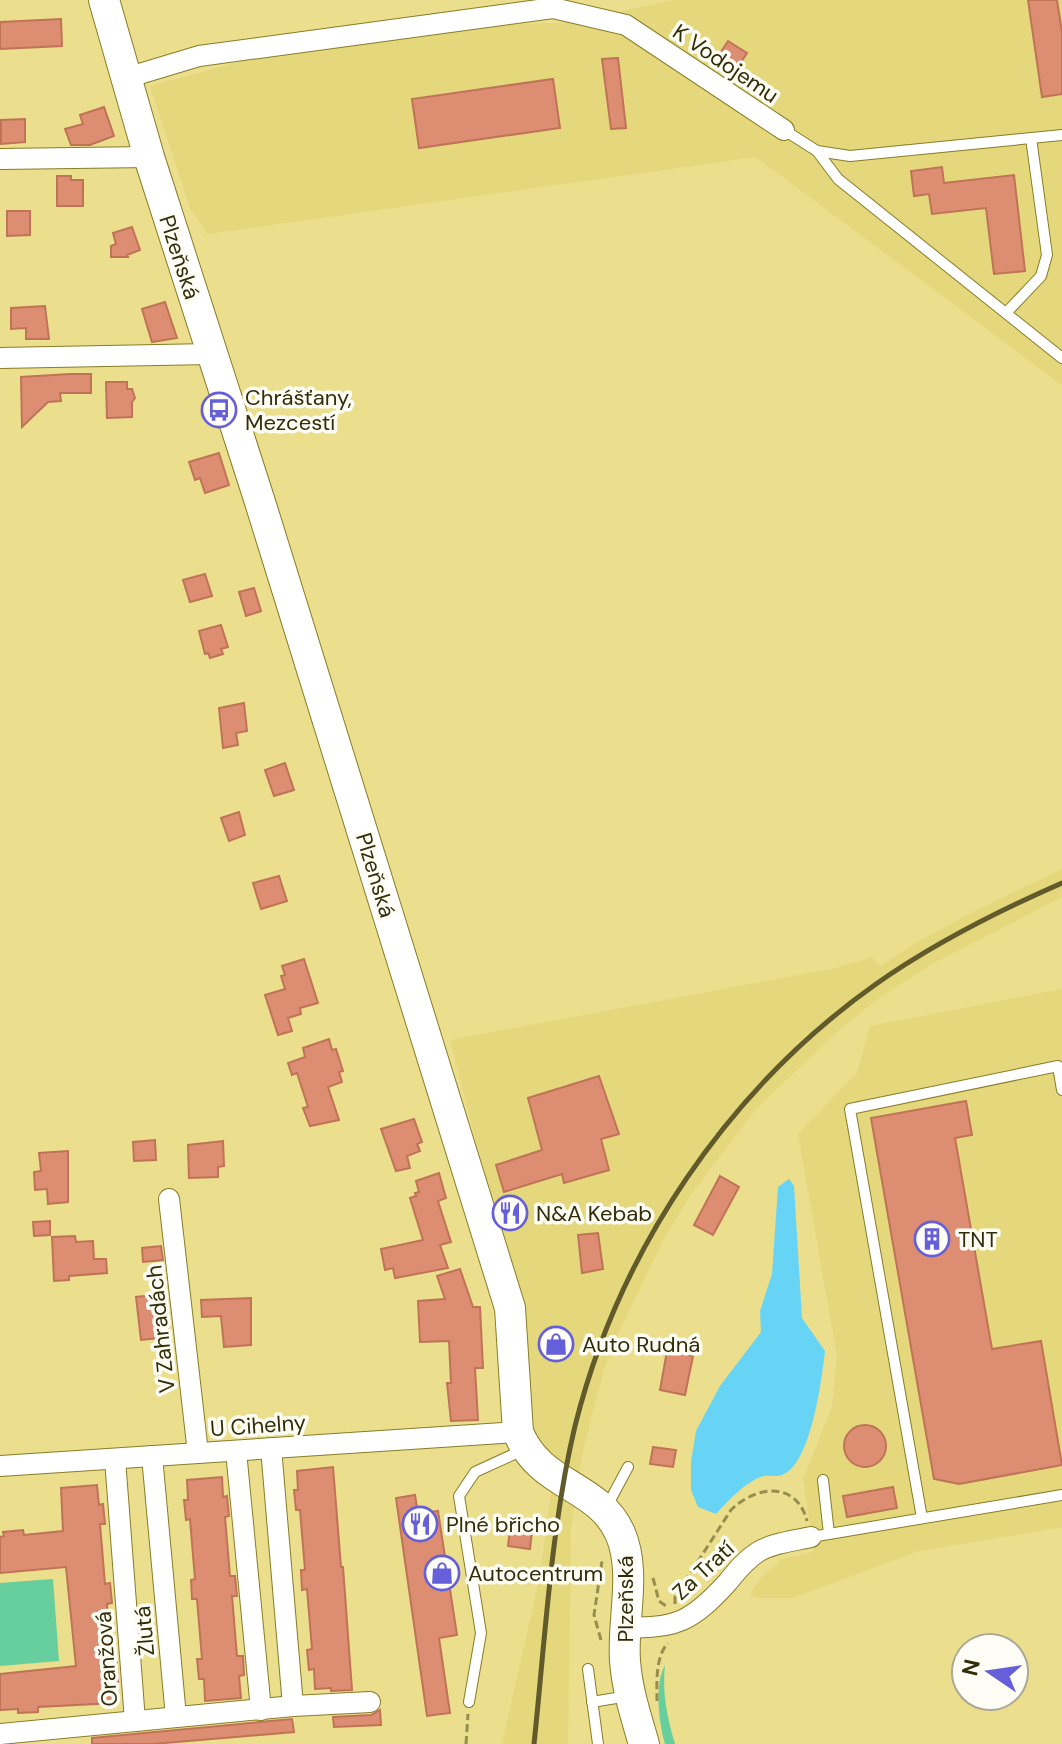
<svg xmlns="http://www.w3.org/2000/svg" width="1062" height="1744" font-family="'DM Sans',sans-serif">
<style>
.built{fill:#e5d77b}
.green{fill:#67cf9d}
.water{fill:#68d4f5}
.building{fill:#dd8e72;stroke:#bf7357;stroke-width:2}
.lines{fill:none;stroke-linecap:round;stroke-linejoin:round}
.lane-casing{stroke:#897c28;stroke-width:12}
.street-casing{stroke:#897c28;stroke-width:22}
.secondary-casing{stroke:#897c28;stroke-width:32}
.path{stroke:#978d50;stroke-width:3;stroke-dasharray:8 4;stroke-linecap:butt}
.lane{stroke:#fff;stroke-width:10}
.street{stroke:#fff;stroke-width:20}
.secondary{stroke:#fff;stroke-width:30}
.rail{stroke:#615a2b;stroke-width:5}
.labels{text-anchor:middle;stroke-width:7;stroke-linejoin:round;paint-order:stroke}
.street-label{font-size:22px;fill:#322d09;stroke:#fefdf5}
.poi-label{font-size:22px;fill:#322d09;stroke:#fefdf5;text-anchor:start}
</style>
<rect width="100%" height="100%" fill="#ebde8c"/>
<g class="built">
<path d="M673,0H1062V385L756,157L207,234L190,208L150,86L258,57L457,27L575,22Z"/>
<path d="M1062,869V897L930,965L883,995L839,1030L755,1110L690,1196L663,1240L617,1336L604,1369L582,1455L571,1528L568,1744H502L540,1576L556,1455L552,1462L533,1445L501,1241L450,1040L836,968L872,957L880,966L916,943L975,911Z"/>
<path d="M1062,989V1527L919,1551L792,1598H761L750,1595L761,1578L782,1559L814,1552L803,1479L832,1407L837,1356L798,1134L857,1073L870,1026Z"/>
</g>
<g class="green">
<path d="M53,1579L59,1661L0,1666V1583Z"/>
<path d="M665,1665C662,1692 667,1717 675,1744H665C659,1723 654,1685 665,1665Z"/>
</g>
<path class="water" d="M789,1179L794,1186L802,1318L825,1351C822,1378 811,1465 782,1475C777,1477 769,1475 764,1476C747,1480 727,1502 716,1514L698,1507L691,1490V1462L696,1431L720,1386L761,1332L760,1311L772,1274L778,1187Z"/>
<g class="building">
<path d="M1028,0H1057L1062,32V94L1042,97Z"/>
<path d="M61,19L62,46L0,49V22Z"/>
<path d="M728,41L747,53L736,70L717,58Z"/>
<path d="M618,58L626,128L611,129L602,59Z"/>
<path d="M553,79L560,128L419,148L412,99Z"/>
<path d="M104,107L114,136L90,145H71L65,129L83,124L80,115Z"/>
<path d="M25,119V142L1,144V120Z"/>
<path d="M942,167L944,183L1014,175L1025,271L994,274L986,208L932,214L929,194L914,196L911,171Z"/>
<path d="M57,176H71V180H83V206H57Z"/>
<path d="M7,211H30V235L7,236Z"/>
<path d="M132,227L140,250L127,255L128,257H111V246L116,244L113,233Z"/>
<path d="M165,302L177,338L152,342L142,309Z"/>
<path d="M45,306L49,339H26V328L11,329V308Z"/>
<path d="M70,374H91V393H60L61,401L48,402L22,427L21,377Z"/>
<path d="M106,382H127V389H132L135,398L132,402V417L107,418Z"/>
<path d="M219,453L229,485L205,493L200,478L195,480L189,462Z"/>
<path d="M205,574L212,596L190,602L183,580Z"/>
<path d="M254,588L261,611L246,616L239,592Z"/>
<path d="M221,625L228,647L221,649L223,654L210,658L208,653L205,654L199,631Z"/>
<path d="M244,703L247,731L236,733L238,745L223,748L219,708Z"/>
<path d="M285,763L294,790L274,796L265,770Z"/>
<path d="M239,812L245,835L229,841L221,818Z"/>
<path d="M279,876L287,901L261,909L253,883Z"/>
<path d="M304,959L318,1003L300,1008L301,1014L288,1018L292,1031L278,1035L265,995L285,989L281,976L285,975L282,966Z"/>
<path d="M329,1039L332,1050L336,1049L343,1071L339,1072L342,1082L328,1087L339,1120L310,1126L303,1108L308,1107L297,1073L292,1075L288,1063L305,1057L303,1048Z"/>
<path d="M599,1076L619,1134L601,1139L609,1170L564,1183L562,1174L504,1192L496,1165L542,1150L528,1098Z"/>
<path d="M966,1101L972,1135L955,1138L992,1349L1041,1341L1062,1465L959,1484L934,1479L871,1118Z"/>
<path d="M414,1119L422,1142L417,1144L420,1151L407,1156L410,1168L396,1171L381,1129Z"/>
<path d="M155,1140L156,1160L134,1161L133,1142Z"/>
<path d="M223,1141L224,1166L218,1167V1177L189,1178L188,1145Z"/>
<path d="M68,1151V1202L48,1204L47,1189L35,1190L34,1172L41,1171L39,1153Z"/>
<path d="M439,1173L446,1198L438,1201L451,1242L440,1245L448,1268L395,1278L393,1268L385,1270L381,1249L423,1240L410,1198L416,1196L415,1193L419,1192L416,1181Z"/>
<path d="M720,1176L739,1187L713,1235L694,1225Z"/>
<path d="M50,1221V1235L34,1236L33,1222Z"/>
<path d="M598,1233L603,1269L582,1273L578,1235Z"/>
<path d="M75,1236L76,1242L93,1241L94,1259H106L107,1273L69,1276V1280L54,1281L52,1237Z"/>
<path d="M161,1246L163,1260L143,1262L142,1248Z"/>
<path d="M460,1269L473,1307H480L483,1368H475L478,1420L451,1421L447,1383H451L449,1341L420,1342L418,1301L445,1299L437,1276Z"/>
<path d="M164,1294L169,1337L141,1340L136,1297Z"/>
<path d="M251,1298V1345L224,1347L221,1316L202,1317L201,1300Z"/>
<path d="M667,1351L693,1356L685,1395L660,1390Z"/>
<circle cx="865" cy="1446" r="21"/>
<path d="M653,1447L676,1450L673,1467L650,1464Z"/>
<path d="M333,1467L341,1567H343L352,1690L331,1691V1688L315,1689L314,1669L309,1670L307,1650L312,1649L307,1589L302,1590L301,1570H305L300,1510H296L294,1490H298L297,1471Z"/>
<path d="M222,1477L223,1497L227,1496L229,1516L225,1517L230,1576H235L237,1596H232L237,1656H243L244,1675L239,1676L241,1698L205,1701L204,1679H199L197,1659H202L197,1599H192L191,1580L195,1579L190,1519L186,1520L184,1500H188L187,1480Z"/>
<path d="M97,1485L99,1505L103,1504L105,1524H100L105,1584L110,1583L112,1603L107,1604L112,1663H117L118,1682L114,1683L115,1703L38,1707V1712L18,1713V1709L0,1710V1674L76,1666L66,1567L0,1573V1537L4,1536L3,1532L23,1530L24,1535L63,1531L61,1488Z"/>
<path d="M893,1487L897,1508L847,1517L843,1496Z"/>
<path d="M415,1495L418,1514L438,1511L457,1635L439,1638L450,1713L427,1716L396,1498Z"/>
<path d="M510,1529L532,1531L530,1549L508,1546Z"/>
<path d="M380,1710L381,1725L334,1727L333,1717L371,1715Z"/>
<path d="M292,1719L294,1732L153,1744H92V1738Z"/>
</g>
<g class="lines">
<g class="lane-casing">
<g id="lane">
<path d="M784,130L817,151L850,156L1062,135"/>
<path d="M817,151L838,179L1062,358"/>
<path d="M1006,313L1041,276L1047,255L1031,138"/>
<path d="M823,1480L829,1534"/>
<path d="M606,1508L628,1467"/>
<path d="M922,1518L850,1109L1058,1066L1062,1090"/>
<path d="M811,1537L1062,1495"/>
<path d="M588,1669L598,1744"/>
<path d="M469,1702L481,1633L459,1496L475,1472L523,1450"/>
<path d="M592,1702L628,1696"/>
</g>
</g>
<g class="street-casing">
<g id="street">
<path d="M126,78L199,56L553,8L626,25L784,130"/>
<path d="M0,159L149,157"/>
<path d="M0,358L211,354"/>
<path d="M169,1199L198,1453"/>
<path d="M271,1448L293,1706"/>
<path d="M236,1451L261,1710"/>
<path d="M152,1456L176,1717"/>
<path d="M115,1459L135,1721"/>
<path d="M0,1466L518,1432"/>
<path d="M625,1627C676,1630 693,1620 727,1583C736,1572 745,1560 758,1552C773,1543 793,1541 811,1537"/>
<path d="M0,1734L293,1706L370,1702"/>
</g>
</g>
<g class="secondary-casing">
<path id="secondary" d="M104,0L149,157L260,502L510,1308L518,1432C540,1487 598,1484 620,1533C637,1572 622,1619 625,1661C627,1689 636,1717 644,1744"/>
</g>
<g class="path">
<path d="M653,1578L659,1601L666,1606"/>
<path d="M675,1604V1597L731,1510C756,1485 797,1481 807,1521"/>
<path d="M601,1640L594,1615L602,1561"/>
<path d="M657,1701C657,1683 655,1657 668,1643"/>
<path d="M466,1744L468,1714"/>
</g>
<use href="#lane" class="lane"/>
<use href="#street" class="street"/>
<use href="#secondary" class="secondary"/>
<path class="rail" d="M534,1744C545,1641 551,1526 575,1426C619,1250 728,1089 876,984C933,944 998,911 1062,883"/>
</g>
<defs>
<g id="bus-ring" transform="scale(1.8)"><circle r="9.5" fill="#fefdf5" stroke="#6560d9" stroke-width="1.5"/><path d="M-5-6H5V4H4V6H2V4H-2V6H-4V4H-5ZM-3.5-4V0h7V-4ZM-3.5 1.2v1.5H-2V1.2ZM2 1.2v1.5H3.5V1.2Z" fill="#6560d9"/></g>
<g id="restaurant-ring" transform="scale(1.8)"><circle r="9.5" fill="#fefdf5" stroke="#6560d9" stroke-width="1.5"/><path d="M-5-6h1v4h1v-4h1v4h1v-4h1v5L-1.5 .5V6h-2V.5L-5-1ZM5-6V6H3V1.5H1.5Q1.5-4 5-6Z" fill="#6560d9"/></g>
<g id="building-ring" transform="scale(1.8)"><circle r="9.5" fill="#fefdf5" stroke="#6560d9" stroke-width="1.5"/><path d="M-4-6H4V6H1V3H-1V6H-4ZM-2.5-4.3h1.7v1.8h-1.7ZM.8-4.3h1.7v1.8H.8ZM-2.5-1h1.7V.8h-1.7ZM.8-1h1.7V.8H.8Z" fill="#6560d9"/></g>
<g id="shop-ring" transform="scale(1.8)"><circle r="9.5" fill="#fefdf5" stroke="#6560d9" stroke-width="1.5"/><path d="M-5-2.5h2.3a2.7 3.5 0 0 1 5.4 0H5L5.5 6h-11ZM-1.5-2.5h3a1.5 2.3 0 0 0-3 0Z" fill="#6560d9"/></g>
</defs>
<g fill-rule="evenodd">
<use href="#bus-ring" x="219" y="410"/>
<use href="#restaurant-ring" x="510" y="1213"/>
<use href="#building-ring" x="932" y="1239"/>
<use href="#shop-ring" x="556" y="1344"/>
<use href="#restaurant-ring" x="420" y="1524"/>
<use href="#shop-ring" x="442" y="1573"/>
</g>
<g class="labels">
<g class="street-label">
<text transform="translate(726 63) rotate(34)" y="8">K Vodojemu</text>
<text transform="translate(180 257) rotate(72)" y="8">Plzeňská</text>
<text transform="translate(376 875) rotate(73)" y="8">Plzeňská</text>
<text transform="translate(160 1329) rotate(-96)" y="8">V Zahradách</text>
<text transform="translate(258 1425) rotate(-4)" y="8">U Cihelny</text>
<text transform="translate(703 1570) rotate(-43)" y="8">Za Tratí</text>
<text transform="translate(625 1599) rotate(-90)" y="8">Plzeňská</text>
<text transform="translate(144 1631) rotate(-95)" y="8">Žlutá</text>
<text transform="translate(106 1659) rotate(-94)" y="8">Oranžová</text>
</g>
<g class="poi-label">
<text x="245" y="405">Chrášťany,<tspan x="245" dy="25">Mezcestí</tspan></text>
<text x="536" y="1221">N&amp;A Kebab</text>
<text x="958" y="1247">TNT</text>
<text x="582" y="1352">Auto Rudná</text>
<text x="446" y="1532">Plné břicho</text>
<text x="468" y="1581">Autocentrum</text>
</g>
</g>
<g transform="translate(990 1672) rotate(283)"><circle r="38" fill="#fefdf5" stroke="#acaa97" stroke-width="2"/>
<path d="M0-6L14 30L0 20L-14 30Z" fill="#6560d9"/>
<text y="-12" font-size="22" font-weight="bold" text-anchor="middle" fill="#322d09">N</text>
</g>
</svg>
